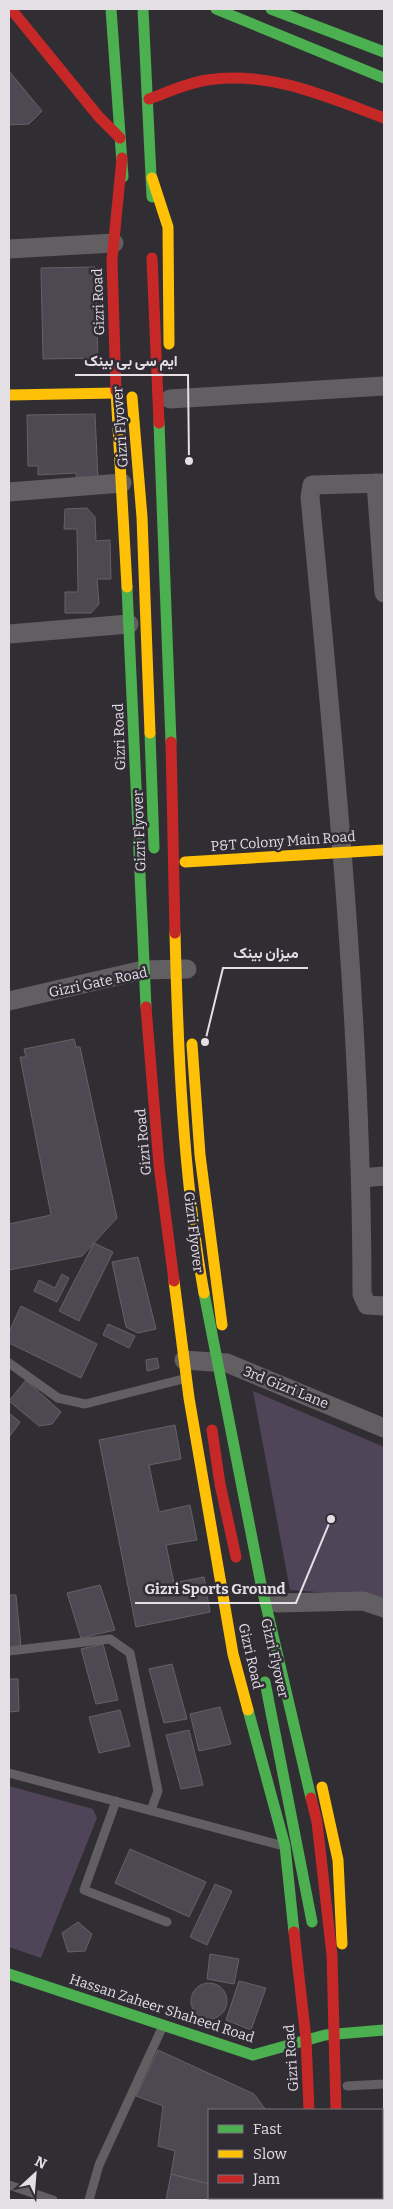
<svg xmlns="http://www.w3.org/2000/svg" width="393" height="2209" font-family="Bitter,Vazirmatn,serif">
<style>
.green{fill:#504459}
.building{fill:#4e4852;stroke:#646266}
.lines{fill:none;stroke-linecap:round;stroke-linejoin:round}
.lane{stroke:#615f62;stroke-width:9}
.street{stroke:#615f62;stroke-width:19}
.fast{stroke:#4caf50;stroke-width:11}
.slow{stroke:#ffc107;stroke-width:11}
.jam{stroke:#c62828;stroke-width:11}
.fast-bridge{stroke:#4caf50;stroke-width:11}
.slow-bridge{stroke:#ffc107;stroke-width:11}
.jam-bridge{stroke:#c62828;stroke-width:11}
.labels{text-anchor:middle;stroke-width:5;stroke-linejoin:round;paint-order:stroke}
.street-label{font-size:14px;fill:#e3dfe5;stroke:#312c35}
.leader{fill:none;stroke:#e3dfe5;stroke-width:2}
.callout-dot{fill:#e3dfe5;stroke:#312c35;stroke-width:2}
.callout-label{font-size:15px;text-anchor:middle;font-weight:bold;fill:#e3dfe5;stroke:#312c35;stroke-width:5;stroke-linejoin:round;paint-order:stroke}
</style>
<rect width="100%" height="100%" fill="#312e33"/>
<g class="green">
<path d="M253,1391L384,1447V1601L371,1596L290,1590Z"/>
<path d="M9,1786L93,1809L97,1818L41,1958L9,1947Z"/>
</g>
<g class="building">
<path d="M9,71L42,111L29,124L9,125Z"/>
<path d="M95,267L98,358L43,359L41,268Z"/>
<path d="M95,414L98,479L77,481L76,473L38,475V466H28L27,415Z"/>
<path d="M87,508L95,517L96,541L110,540L111,579H97L99,604L91,613H65V592H78L77,529H64L65,509Z"/>
<path d="M74,1039L76,1047H80L117,1218L82,1256L9,1270V1224L51,1215L20,1057H26L24,1049Z"/>
<path d="M94,1243L113,1252L79,1321L59,1311Z"/>
<path d="M138,1257L156,1329L138,1333L126,1327L112,1262Z"/>
<path d="M62,1274L69,1278L57,1302L34,1291L39,1280L55,1288Z"/>
<path d="M21,1306L97,1344L81,1378L9,1343V1332Z"/>
<path d="M108,1324L135,1336L129,1348L103,1335Z"/>
<path d="M157,1358L159,1368L147,1371L146,1360Z"/>
<path d="M26,1380L61,1412L52,1424L39,1426L9,1401Z"/>
<path d="M9,1413L20,1422L9,1437Z"/>
<path d="M175,1425L181,1459L149,1465L159,1512L190,1505L197,1540L166,1545L174,1583L204,1577L210,1612L136,1627L99,1440Z"/>
<path d="M100,1585L115,1630L81,1638L67,1593Z"/>
<path d="M9,1595H16L21,1647L9,1648Z"/>
<path d="M103,1644L118,1700L96,1704L81,1649Z"/>
<path d="M172,1664L187,1719L164,1723L149,1669Z"/>
<path d="M9,1679H18L19,1711L9,1712Z"/>
<path d="M220,1707L231,1744L199,1751L190,1714Z"/>
<path d="M120,1710L130,1746L99,1753L89,1717Z"/>
<path d="M189,1730L203,1785L181,1789L166,1735Z"/>
<path d="M130,1849L206,1882L189,1917L115,1883Z"/>
<path d="M215,1884L232,1891L207,1945L190,1937Z"/>
<path d="M78,1922L92,1934L85,1951L68,1952L62,1933Z"/>
<path d="M210,1954L239,1959L234,1984L207,1979Z"/>
<path d="M239,1981L266,1988L251,2030L226,2020Z"/>
<circle cx="209" cy="2001" r="18"/>
<path d="M158,2050L254,2094L266,2110H209V2184L171,2174L175,2151L158,2146L163,2106L136,2096Z"/>
<path d="M171,2174L209,2184V2198H215L214,2200H166Z"/>
<path d="M215,2198H268V2200H214Z"/>
</g>
<g class="lines">
<g class="lane">
<path d="M9,1363L58,1398L85,1404L183,1379"/>
<path d="M9,1651L110,1639L130,1653L158,1791L151,1810"/>
<path d="M9,1773L280,1845"/>
<path d="M116,1801L84,1890L167,1922"/>
<path d="M347,2086L384,2084"/>
<path d="M9,2185L53,2200"/>
<path d="M89,2200L99,2165L162,2028"/>
</g>
<g class="street">
<path d="M9,249L114,243"/>
<path d="M170,399L384,386"/>
<path d="M376,483L384,593"/>
<path d="M384,483L312,485L310,497C335,762 362,1027 362,1294L367,1305L384,1306"/>
<path d="M9,492L122,483"/>
<path d="M9,634L129,624"/>
<path d="M9,1001L143,970L187,969"/>
<path d="M362,1178L384,1176"/>
<path d="M184,1360L227,1363L384,1428"/>
<path d="M277,1603L363,1601L384,1608"/>
</g>
<g class="fast">
<path d="M111,9L123,177"/>
<path d="M143,9L152,197"/>
<path d="M216,9L384,78"/>
<path d="M271,9L384,52"/>
<path d="M127,587L146,1007"/>
<path d="M248,1710L285,1846L294,1932"/>
<path d="M9,1974L253,2055L325,2035L384,2030"/>
<path d="M313,2198V2200"/>
<path d="M339,2198V2200"/>
</g>
<g class="slow">
<path d="M152,178L168,227L169,344"/>
<path d="M116,391L127,587"/>
<path d="M9,395L116,393"/>
<path d="M185,862L384,850"/>
<path d="M192,1044L200,1155L222,1325"/>
<path d="M174,1281L189,1398L233,1654L248,1710"/>
<path d="M322,1787L338,1860L342,1944"/>
</g>
<g class="jam">
<path d="M11,9L99,117L120,138"/>
<path d="M149,99C168,92 187,83 207,80C268,70 328,97 384,118"/>
<path d="M116,391L112,260L122,158"/>
<path d="M146,1007L159,1165L174,1281"/>
<path d="M294,1932L306,2039L309,2110"/>
</g>
<g class="fast-bridge">
<path d="M159,423L171,742"/>
<path d="M150,733L154,848"/>
<path d="M204,1293L261,1584L311,1798"/>
<path d="M265,1682L312,1922"/>
</g>
<g class="slow-bridge">
<path d="M132,397L142,517L150,733"/>
<path d="M175,933C178,1053 183,1175 204,1293"/>
</g>
<g class="jam-bridge">
<path d="M152,258L159,423"/>
<path d="M171,742L175,933"/>
<path d="M212,1430L220,1484L236,1557"/>
<path d="M311,1798L317,1822L332,1955L336,2110"/>
</g>
</g>
<g class="labels">
<g class="street-label">
<text transform="translate(98 302) rotate(-92)" y="5">Gizri Road</text>
<text transform="translate(120 427) rotate(-94)" y="5">Gizri Flyover</text>
<text transform="translate(119 737) rotate(-92)" y="5">Gizri Road</text>
<text transform="translate(139 831) rotate(-92)" y="5">Gizri Flyover</text>
<text transform="translate(283 841) rotate(-4)" y="5">P&amp;T Colony Main Road</text>
<text transform="translate(98 982) rotate(-12)" y="5">Gizri Gate Road</text>
<text transform="translate(143 1142) rotate(-95)" y="5">Gizri Road</text>
<text transform="translate(194 1232) rotate(83)" y="5">Gizri Flyover</text>
<text transform="translate(286 1387) rotate(22)" y="5">3rd Gizri Lane</text>
<text transform="translate(251 1656) rotate(77)" y="5">Gizri Road</text>
<text transform="translate(275 1658) rotate(77)" y="5">Gizri Flyover</text>
<text transform="translate(162 2008) rotate(18)" y="5">Hassan Zaheer Shaheed Road</text>
<text transform="translate(291 2058) rotate(-94)" y="5">Gizri Road</text>
</g>
</g>
<path class="leader" d="M189 461L188 375H75M205 1042L223 968H308M331 1519L296 1603H135"/>
<g class="callout-dot">
<circle cx="189" cy="461" r="5"/>
<circle cx="205" cy="1042" r="5"/>
<circle cx="331" cy="1519" r="5"/>
</g>
<g class="callout-label">
<text x="131" y="366">ایم سی بی بینک</text>
<text x="266" y="958">میزان بینک</text>
<text x="215" y="1594">Gizri Sports Ground</text>
</g>
<rect width="393" height="2209" fill="none" stroke="#e3dfe5" stroke-width="20"/>
<rect x="208" y="2109" width="175" height="90" fill="#312c35" stroke="#78747b"/>
<rect x="218" y="2125" width="25" height="8" fill="#4caf50" stroke="#78747b"/>
<text x="253" y="2134" font-size="15" fill="#e3dfe5">Fast</text>
<rect x="218" y="2150" width="25" height="8" fill="#ffc107" stroke="#78747b"/>
<text x="253" y="2159" font-size="15" fill="#e3dfe5">Slow</text>
<rect x="218" y="2175" width="25" height="8" fill="#c62828" stroke="#78747b"/>
<text x="253" y="2184" font-size="15" fill="#e3dfe5">Jam</text>
<g transform="translate(35 2174) rotate(26)" stroke="#312c35" stroke-width="4" paint-order="stroke">
<path d="M0-4L9 19L0 12L-9 19Z" fill="#e3dfe5"/>
<text y="-8" font-size="14" font-weight="bold" text-anchor="middle" fill="#e3dfe5">N</text>
</g>
</svg>
